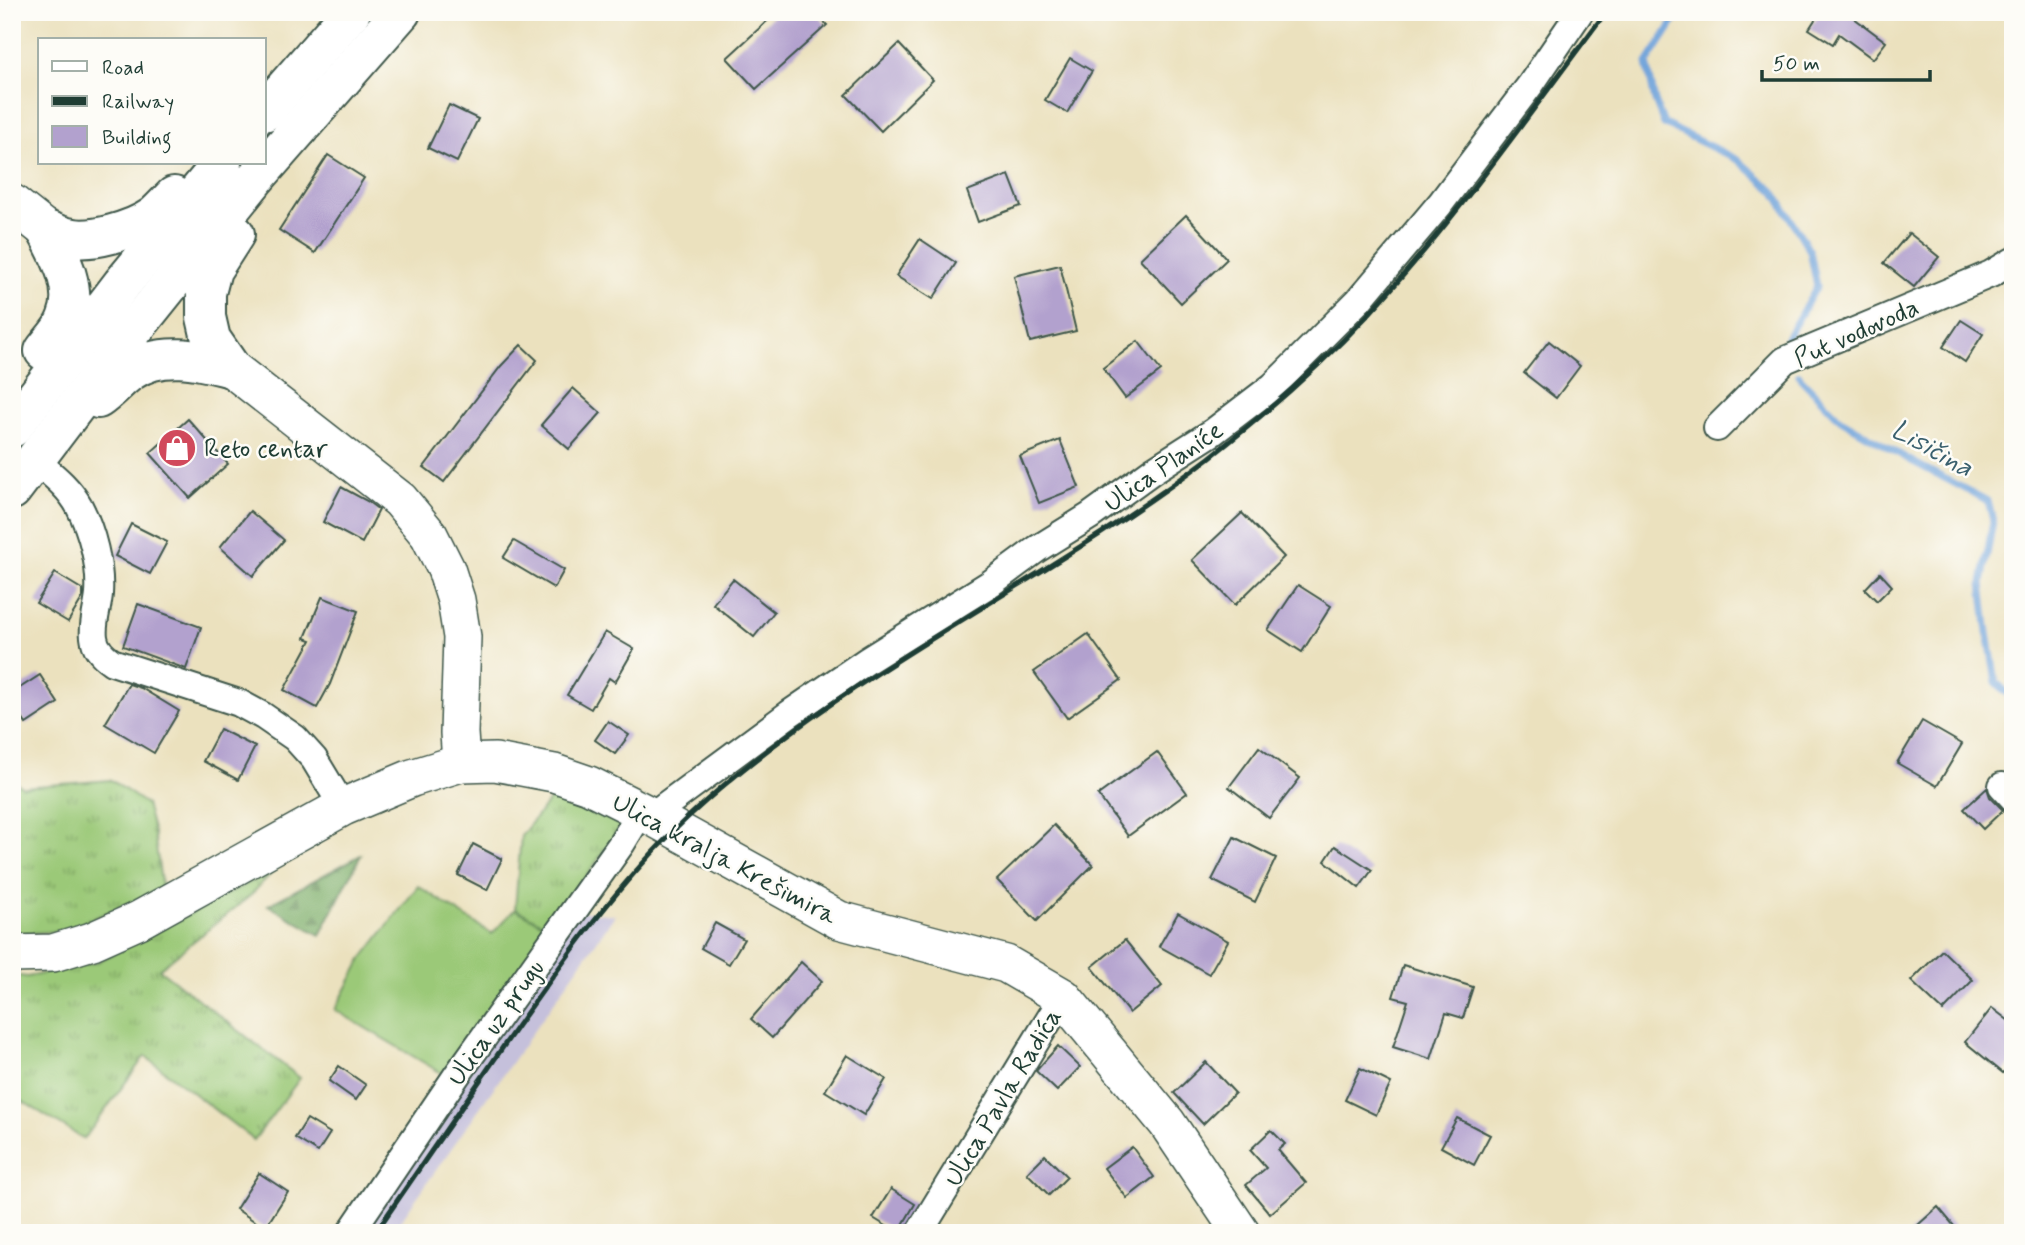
<svg xmlns="http://www.w3.org/2000/svg" width="2025" height="1245" font-family="Mynerve,sans-serif">
<style>
.railway{fill:#c5c0db}
.grass{fill:url(#grass-tufts);stroke:#5d8356;stroke-width:2}
.forest{fill:url(#forest-firs);stroke:#4e754e;stroke-width:2}
.garden{fill:#9bc978;stroke:#5d8356;stroke-width:2}
.lines{fill:none;stroke-linecap:round;stroke-linejoin:round}
.stream{stroke:#6da1d9;stroke-width:7}
.building{fill:#b2a1ce}
.street-casing{stroke:#3e5649;stroke-width:30}
.secondary-casing{stroke:#3e5649;stroke-width:40}
.primary-casing{stroke:#3e5649;stroke-width:42}
.street{stroke:#fff;stroke-width:26}
.secondary{stroke:#fff;stroke-width:37}
.primary{stroke:#fff;stroke-width:38}
.rail{stroke:#1f3d34;stroke-width:5}
.labels{text-anchor:middle;stroke-width:5;stroke-linejoin:round;paint-order:stroke}
.street-label{font-size:26px;fill:#1f3d34;stroke:#fdfcf7}
.poi-label{font-size:26px;fill:#1f3d34;stroke:#fdfcf7;text-anchor:start}
.water-label{font-size:28px;font-style:italic;fill:#3a606e;stroke:#fdfcf7}
</style>
<defs>
<pattern id="grass-tufts" width="24" height="20" patternUnits="userSpaceOnUse" patternTransform="scale(1.75)"><rect width="24" height="20" fill="#9bc978"/><path d="M3 7l-1-3M5 7V3M7 7l1-3M15 17l-1-3M17 17v-4M19 17l1-3" fill="none" stroke="#7ea463"/></pattern>
<pattern id="forest-firs" width="22" height="20" patternUnits="userSpaceOnUse" patternTransform="scale(1.75)"><rect width="22" height="20" fill="#7cad68"/><path d="M5 1l3.5 6h-7zM16 11l3.5 6h-7z" fill="#658e56"/></pattern>
</defs>
<rect width="100%" height="100%" fill="#fdfcf7"/>
<filter id="ink" filterUnits="userSpaceOnUse"><feTurbulence type="fractalNoise" baseFrequency=".0143" numOctaves="2"/><feDisplacementMap in="SourceGraphic" scale="14" xChannelSelector="R" yChannelSelector="G"/><feConvolveMatrix kernelMatrix="1 2 1 2 8 2 1 2 1" color-interpolation-filters="sRGB"/></filter>
<filter id="wash" filterUnits="userSpaceOnUse"><feTurbulence type="fractalNoise" baseFrequency=".00686" numOctaves="4" result="noise"/><feDisplacementMap in="SourceGraphic" scale="28" xChannelSelector="R" yChannelSelector="G"/><feGaussianBlur stdDeviation="1.57" result="paint"/><feColorMatrix in="noise" values="0 0 0 0 0 0 0 0 0 0 0 0 0 0 0 0 0 1.4 0 .05"/><feComposite in="paint" operator="in"/></filter>
<g filter="url(#wash)">
<rect width="100%" height="100%" fill="#ebe1be"/>
<path class="railway" d="M579,911L615,915L392,1233H358Z"/>
<g class="grass">
<path d="M12,780L23,787L111,780L146,804L154,833L162,889L64,931L12,934Z"/>
<path d="M560,787L624,822L551,928L515,909L521,836Z"/>
<path d="M275,869L251,895L159,969L300,1078L254,1140L145,1056L84,1139L12,1095V975L27,977L97,962Z"/>
</g>
<path class="forest" d="M361,855L320,935L268,905Z"/>
<path class="garden" d="M418,886L492,934L515,909L551,928L448,1077L335,1010L362,959Z"/>
<g class="lines">
<g class="stream">
<path d="M1680,12L1647,63L1655,101L1664,124L1738,160L1774,191L1810,251L1817,286L1787,338"/>
<path d="M1799,375L1801,379L1841,420L1913,462L1988,501L1993,521L1982,583L1987,626L1996,682L2013,699"/>
</g>
</g>
<g id="blocks">
<g class="building">
<path d="M777,12H815L827,25L756,89L727,58Z"/>
<path d="M1820,12H1846L1886,42L1873,59L1839,34L1833,44L1809,29Z"/>
<path d="M899,44L933,80L881,131L846,95Z"/>
<path d="M1070,58L1092,71L1067,113L1045,100Z"/>
<path d="M449,105L478,119L457,162L428,148Z"/>
<path d="M328,155L364,178L315,253L279,230Z"/>
<path d="M1009,175L1021,206L978,222L967,191Z"/>
<path d="M1186,215L1227,259L1181,303L1140,259Z"/>
<path d="M1909,233L1939,257L1914,287L1884,263Z"/>
<path d="M920,239L956,263L933,299L896,276Z"/>
<path d="M1060,265L1076,331L1030,342L1014,276Z"/>
<path d="M1961,320L1983,334L1965,362L1943,347Z"/>
<path d="M1138,341L1161,371L1125,398L1103,368Z"/>
<path d="M1549,341L1580,366L1556,398L1524,373Z"/>
<path d="M521,345L537,360L444,482L424,467L501,366Z"/>
<path d="M573,388L601,413L569,449L541,425Z"/>
<path d="M188,419L228,464L190,498L150,453Z"/>
<path d="M1060,440L1079,487L1039,503L1020,456Z"/>
<path d="M341,487L367,501L379,510L362,543L323,522Z"/>
<path d="M250,511L284,540L253,576L220,547Z"/>
<path d="M1242,513L1284,557L1235,605L1192,560Z"/>
<path d="M131,524L167,542L150,574L115,556Z"/>
<path d="M514,541L564,570L554,588L503,558Z"/>
<path d="M55,573L83,590V597L68,622L36,603Z"/>
<path d="M1880,573L1892,586L1877,601L1865,589Z"/>
<path d="M733,579L774,612L754,637L713,604Z"/>
<path d="M1298,585L1331,606L1302,652L1268,630Z"/>
<path d="M322,597L358,611L330,684L317,708L284,690L311,640L305,638Z"/>
<path d="M138,604L201,627L186,669L123,646Z"/>
<path d="M605,632L634,649L615,682L609,678L591,709L567,695Z"/>
<path d="M1088,634L1121,680L1067,718L1034,672Z"/>
<path d="M40,675L58,703L26,724L12,702V693Z"/>
<path d="M129,684L141,688L179,711L154,753L105,724Z"/>
<path d="M608,721L629,735L615,754L595,740Z"/>
<path d="M1922,721L1962,744L1937,786L1897,763Z"/>
<path d="M220,729L255,747L238,780L203,761Z"/>
<path d="M1259,747L1300,778L1269,818L1229,787Z"/>
<path d="M1157,752L1187,793L1128,836L1098,795Z"/>
<path d="M1987,788L1990,797L2003,810L1983,829L1964,809Z"/>
<path d="M1054,825L1093,865L1037,921L997,880Z"/>
<path d="M1234,837L1276,858L1255,902L1212,880Z"/>
<path d="M473,844L502,859L487,890L458,875Z"/>
<path d="M1335,846L1372,870L1359,888L1325,861Z"/>
<path d="M1178,913L1228,941L1209,974L1159,946Z"/>
<path d="M715,923L744,939L729,964L701,948Z"/>
<path d="M1125,940L1162,986L1129,1013L1092,967Z"/>
<path d="M1942,950L1973,980L1943,1011L1911,981Z"/>
<path d="M801,962L822,981L772,1038L751,1019Z"/>
<path d="M1403,965L1473,987L1463,1018L1446,1013L1431,1059L1393,1047L1408,1001L1393,997Z"/>
<path d="M1992,1008L2013,1024V1061L2003,1073L1965,1042Z"/>
<path d="M1058,1046L1080,1067L1057,1091L1036,1071Z"/>
<path d="M847,1055L886,1079L864,1115L825,1091Z"/>
<path d="M1206,1062L1235,1093L1203,1124L1174,1093Z"/>
<path d="M339,1066L366,1085L356,1100L329,1081Z"/>
<path d="M1360,1068L1391,1083L1376,1115L1345,1100Z"/>
<path d="M1457,1118L1490,1135L1474,1165L1441,1147Z"/>
<path d="M307,1119L330,1133L318,1152L295,1138Z"/>
<path d="M1271,1130L1285,1144L1278,1150L1306,1183L1270,1214L1246,1185L1266,1168L1250,1150Z"/>
<path d="M1132,1147L1154,1177L1127,1198L1104,1168Z"/>
<path d="M1045,1155L1067,1177L1049,1195L1027,1173Z"/>
<path d="M259,1173L288,1192L265,1228L236,1209Z"/>
<path d="M891,1189L915,1204L898,1233L873,1218Z"/>
<path d="M1938,1207L1960,1233H1909Z"/>
</g>
</g>
</g>
<g filter="url(#ink)">
<use href="#blocks" fill-opacity="0" stroke="#3e5649" stroke-width="2"/>
<g class="lines">
<g class="street-casing">
<g id="street">
<path d="M1717,428L1785,360L1991,274L2013,261"/>
<path d="M35,460C51,474 68,486 79,506C92,531 101,566 99,594C98,608 92,623 94,637C95,648 103,656 112,662L239,703L263,716L295,738L314,759L343,807"/>
<path d="M2002,786L2013,798"/>
<path d="M651,816L789,714L868,660L991,583L1037,549L1090,516L1152,471L1213,432L1273,386L1359,300L1440,204L1531,84L1580,12"/>
<path d="M350,1233L457,1075L622,843L641,812"/>
<path d="M919,1233L1063,997"/>
</g>
</g>
<g class="secondary-casing">
<g id="secondary">
<path d="M12,203L46,230"/>
<path d="M231,368L400,500L429,535L446,569L456,600L462,637L459,733L461,763"/>
<path d="M12,954L53,953L92,941L139,920L343,807L412,778L461,763L495,762L554,773L589,785L651,816L839,920L1006,964L1063,997L1167,1123L1241,1233"/>
</g>
</g>
<g class="primary-casing">
<g id="primary">
<path d="M264,112L351,12"/>
<path d="M46,230C53,232 60,236 68,237C91,243 134,230 154,216C161,210 167,203 174,196"/>
<path d="M44,351C51,341 62,331 66,319C79,289 60,256 46,230"/>
<path d="M231,368L211,339L206,317V293L212,270L235,234"/>
<path d="M98,399C110,391 119,379 131,371C161,350 198,359 231,368"/>
<path d="M12,428L122,284L222,163"/>
<path d="M12,490L135,328L254,180L401,12"/>
</g>
</g>
<use href="#street" class="street"/>
<use href="#secondary" class="secondary"/>
<use href="#primary" class="primary"/>
<path class="rail" d="M375,1233C418,1170 462,1107 505,1044C560,965 617,884 687,818C842,673 1041,586 1209,458C1264,415 1318,368 1366,317C1454,222 1528,115 1606,12"/>
</g>
</g>
<defs>
<g id="shop-disc" transform="scale(2.0125)"><circle r="9.5" fill="#d1495b" stroke="#fdfcf7"/><path d="M-5-2.5h2.3a2.7 3.5 0 0 1 5.4 0H5L5.5 6h-11ZM-1.5-2.5h3a1.5 2.3 0 0 0-3 0Z" fill="#fff"/></g>
</defs>
<g fill-rule="evenodd">
<use href="#shop-disc" x="177" y="448"/>
</g>
<g class="labels">
<g class="street-label">
<text transform="translate(1856 332) rotate(-24)" y="9">Put vodovoda</text>
<text transform="translate(1163 466) rotate(-35)" y="9">Ulica Planiće</text>
<text transform="translate(725 858) rotate(28)" y="9">Ulica kralja Krešimira</text>
<text transform="translate(495 1022) rotate(-55)" y="9">Ulica uz prugu</text>
<text transform="translate(1002 1097) rotate(-59)" y="9">Ulica Pavla Radića</text>
</g>
<g class="poi-label">
<text x="204" y="457">Reto centar</text>
</g>
<g class="water-label">
<text transform="translate(1933 447) rotate(29)" y="10">Lisičina</text>
</g>
</g>
<rect width="2025" height="1245" fill="none" stroke="#fdfcf7" stroke-width="42"/>
<rect x="38" y="38" width="228" height="126" fill="#fdfcf7" stroke="#a4b0a9" stroke-width="2"/>
<rect x="52" y="61" width="35" height="10" fill="#ffffff" stroke="#a4b0a9" stroke-width="2"/>
<text x="102" y="74" font-size="21" fill="#1f3d34">Road</text>
<rect x="52" y="96" width="35" height="10" fill="#1f3d34" stroke="#a4b0a9" stroke-width="2"/>
<text x="102" y="108" font-size="21" fill="#1f3d34">Railway</text>
<rect x="52" y="126" width="35" height="21" fill="#b2a1ce" stroke="#a4b0a9" stroke-width="2"/>
<text x="102" y="144" font-size="21" fill="#1f3d34">Building</text>
<path d="M1762 70v10h168v-10" fill="none" stroke="#1f3d34" stroke-width="3.5"/>
<text x="1773" y="70" font-size="21" fill="#1f3d34" stroke="#fdfcf7" stroke-width="5" paint-order="stroke">50 m</text>
</svg>
